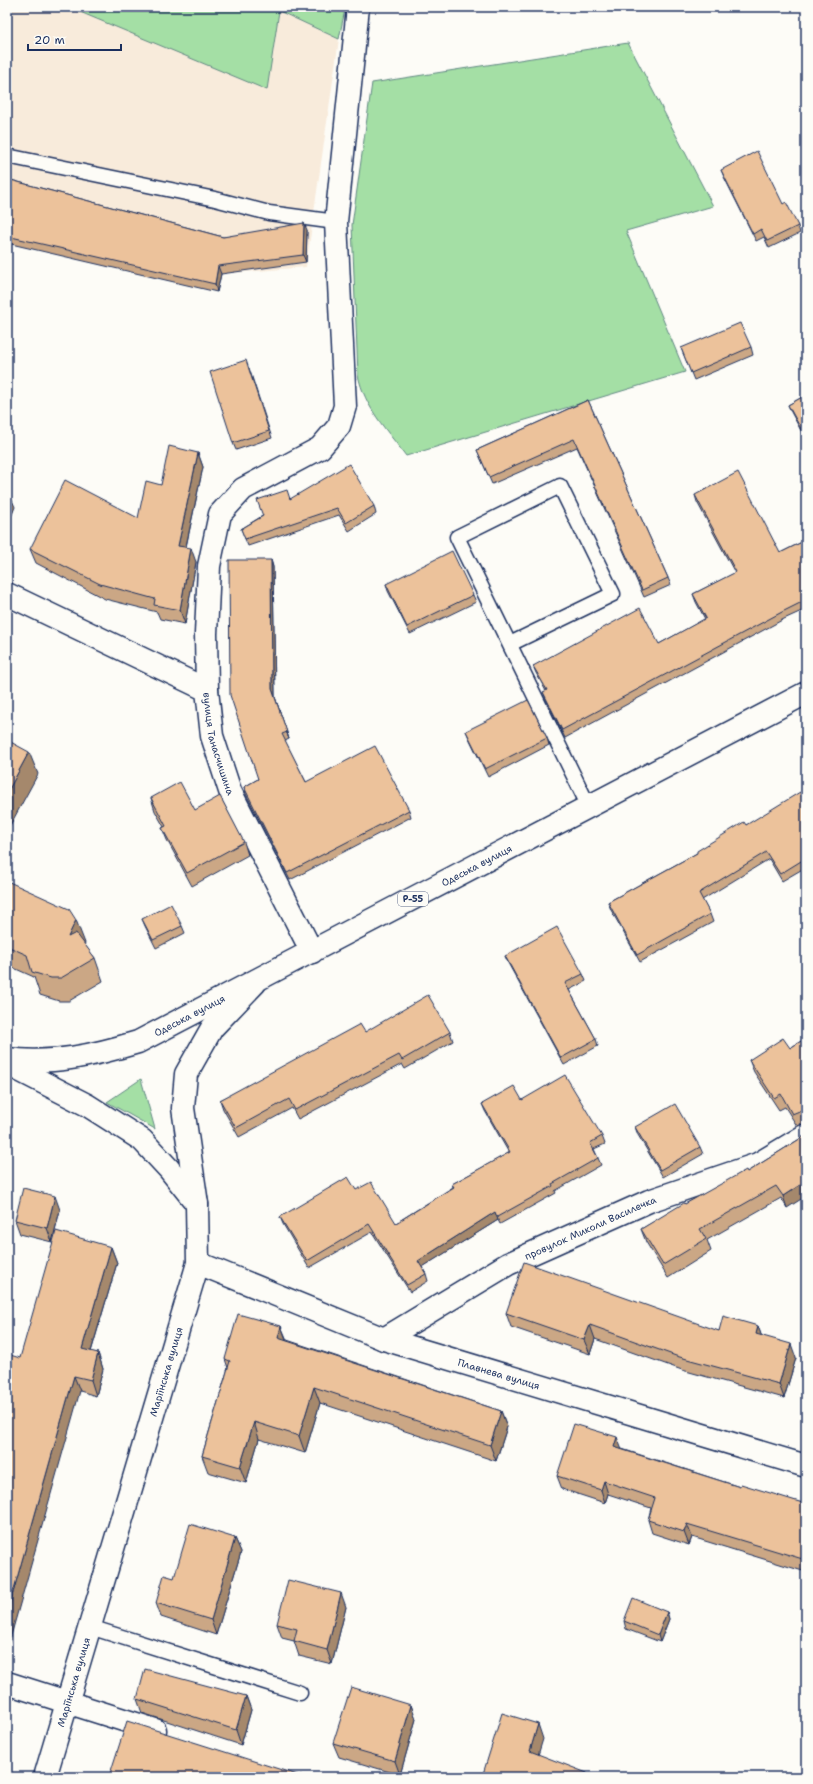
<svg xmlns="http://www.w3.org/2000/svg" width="813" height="1784" font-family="'Shantell Sans',sans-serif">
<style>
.built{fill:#f8ebdb}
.green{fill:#a4dfa5;stroke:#608782}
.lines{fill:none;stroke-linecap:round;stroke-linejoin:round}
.lane-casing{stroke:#1b2f5e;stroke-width:17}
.street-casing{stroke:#1b2f5e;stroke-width:25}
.secondary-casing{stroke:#1b2f5e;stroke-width:25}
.primary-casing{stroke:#1b2f5e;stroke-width:25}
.lane{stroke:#fdfcf7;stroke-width:14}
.street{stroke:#fdfcf7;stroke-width:22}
.secondary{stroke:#fdfcf7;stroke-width:22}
.primary{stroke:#fdfcf7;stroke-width:22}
.wall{fill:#cba785;stroke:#1b2f5e}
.shaded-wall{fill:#a5886c;stroke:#1b2f5e}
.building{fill:#ecc29b;stroke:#1b2f5e}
.labels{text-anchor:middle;stroke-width:3;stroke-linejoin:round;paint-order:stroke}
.shield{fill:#fdfcf7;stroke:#5f6c8c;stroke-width:1}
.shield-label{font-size:9px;font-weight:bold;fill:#1b2f5e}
.street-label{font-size:10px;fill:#1b2f5e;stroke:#fdfcf7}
</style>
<rect width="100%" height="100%" fill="#fdfcf7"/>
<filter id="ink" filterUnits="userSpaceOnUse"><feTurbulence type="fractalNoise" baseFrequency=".025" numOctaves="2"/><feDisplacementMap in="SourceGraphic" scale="8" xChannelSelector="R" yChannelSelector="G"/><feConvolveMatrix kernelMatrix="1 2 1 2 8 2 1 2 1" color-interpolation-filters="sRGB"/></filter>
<g filter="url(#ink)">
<path class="built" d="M7,7H270L339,39L306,267L221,274L217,292L7,243Z"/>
<g class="green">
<path d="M68,7H344L345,9L339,39L279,11L267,90Z"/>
<path d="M628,43L713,206L626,231L685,372L406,456C386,429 365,408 358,375L352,225L372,83Z"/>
<path d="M141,1079L155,1129L107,1102Z"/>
</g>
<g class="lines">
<g class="lane-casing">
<g id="lane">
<path d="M7,156L215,199L269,213L336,222"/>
<path d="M510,644L613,594L560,486L457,537L589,807"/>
<path d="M90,1627L300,1693"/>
</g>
</g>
<g class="street-casing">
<g id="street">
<path id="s1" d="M7,594L207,690L212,736L230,791L312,952"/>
<path d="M207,690L206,634L209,566L220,514L243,489L320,448L339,426L345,406L336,222L358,7"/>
<path id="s2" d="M198,1263L384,1339L806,1466"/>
<path id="s3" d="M384,1339L508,1264L649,1201L758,1164L806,1135"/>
<path d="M7,1683L155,1730"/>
</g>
</g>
<g class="secondary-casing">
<g id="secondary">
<path id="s4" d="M45,1777L198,1263L197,1204L183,1108L186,1074L212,1028L255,983"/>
</g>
</g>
<g class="primary-casing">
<g id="primary">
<path id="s5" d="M7,1059C52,1065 95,1055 138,1042L806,693"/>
<path d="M7,1064L87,1105L142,1140L169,1169L197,1204"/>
</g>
</g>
<use href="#lane" class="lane"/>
<use href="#street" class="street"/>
<use href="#secondary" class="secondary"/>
<use href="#primary" class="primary"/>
</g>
<g class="wall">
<path d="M721,170L783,204L798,226L800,233L769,248L764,237L756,241L724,177Z"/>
<path d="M7,179L223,237L307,230L306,262L221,274L217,292L7,243Z"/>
<path d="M751,347L753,355L694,380L681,348Z"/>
<path d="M249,368L272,438L236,450L233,443Z"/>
<path d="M806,395V440L791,412L788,405Z"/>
<path d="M588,400L668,578L671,585L644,597L577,447L492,484L477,450Z"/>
<path d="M198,453L203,467L186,547L196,562L185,624L160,619L157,612L105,599L36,563L30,549L138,518L161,485Z"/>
<path d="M695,495L780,553L806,540V609L784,619L565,738L546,699L543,692L546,691L536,673L533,666L659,644L705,619L696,602L693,594L735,573L697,502Z"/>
<path d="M290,499L374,506L376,514L349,531L339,515L248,546L241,529Z"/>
<path d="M271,560L273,567L275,697L289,739L285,741L306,782L409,810L411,817L290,880L246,794L244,787L258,779Z"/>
<path d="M386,584L473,595L476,602L410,634L388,591Z"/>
<path d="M466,731L547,738L549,745L488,777L469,738Z"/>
<path d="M151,798L195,810L244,842L248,855L192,886L167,840L162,828L164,827L155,811Z"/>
<path d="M806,802V867L782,881L769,859L702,900L710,914L713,922L640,962L611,910L608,902L697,853L746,825Z"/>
<path d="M7,881L85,943L84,944L95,958L103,981L69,1001H59L40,995L34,977L7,965Z"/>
<path d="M142,919L182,926L185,933L156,948L145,926Z"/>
<path d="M505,956L583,974L586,981L569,990L596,1039L598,1046L564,1065L508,963Z"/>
<path d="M365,1032H450L453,1041L405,1069L402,1064L298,1119L292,1108L239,1137L223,1109L220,1100Z"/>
<path d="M806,1038V1123L797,1126L785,1107L779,1110L754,1072L749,1060L790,1048Z"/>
<path d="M522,1100L602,1136L605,1144L594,1149L598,1158L601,1165L555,1191L556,1193L500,1224L498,1220L422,1267L426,1274L428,1281L410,1292L372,1232L309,1268L283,1224L280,1217L356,1190L396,1223L453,1187L452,1184L509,1153L485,1111L482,1104Z"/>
<path d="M635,1127L700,1147L703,1154L663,1177L638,1135Z"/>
<path d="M806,1135L787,1208L781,1198L707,1240L711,1251L668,1278L646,1242L641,1229L685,1204L747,1172Z"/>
<path d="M60,1210L52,1242L20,1234L15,1220Z"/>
<path d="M111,1247L117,1263L91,1352L98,1353L103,1369L96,1396L80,1391L20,1358Z"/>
<path d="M506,1313L719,1331L758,1326L761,1335L796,1358L784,1398L682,1370L595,1339L590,1354L511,1327Z"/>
<path d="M281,1326L287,1340L501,1411L507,1427L496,1461L320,1403L305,1453L259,1439L246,1483L208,1472L202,1456L228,1368L225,1359Z"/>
<path d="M622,1449L740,1487L806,1504V1572L692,1537L689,1545L652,1533L648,1520L651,1508L608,1494L605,1503L562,1489L557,1476Z"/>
<path d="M235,1538L241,1552L216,1635L161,1617L156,1603L174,1578Z"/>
<path d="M346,1607L332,1664L299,1656L294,1641L282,1638L277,1624Z"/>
<path d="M667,1612L669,1619L660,1642L626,1629L624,1621Z"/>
<path d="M246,1696L251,1710L241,1745L142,1713L137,1699Z"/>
<path d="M411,1705L416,1719L400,1775L339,1757L333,1743Z"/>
</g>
<g class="shaded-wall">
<path d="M304,223L307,230L306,262L303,255Z"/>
<path d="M218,266L221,274L217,292L215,284Z"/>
<path d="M198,453L203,467L183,560L178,546Z"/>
<path d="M9,493L15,507L7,527V499Z"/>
<path d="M191,548L196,562L185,624L180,610Z"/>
<path d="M271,560L273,567L275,697L289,739L272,689Z"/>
<path d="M29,752L38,774L7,831V793Z"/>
<path d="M76,920L85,943L77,960L68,937Z"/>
<path d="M806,1181V1196L787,1208L783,1196Z"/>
<path d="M55,1196L60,1210L52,1242L47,1228Z"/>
<path d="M495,1212L498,1220L421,1268L418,1261Z"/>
<path d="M111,1247L117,1263L87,1365L82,1349Z"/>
<path d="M590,1325L595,1339L590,1354L584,1340Z"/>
<path d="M281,1326L287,1342L278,1338Z"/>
<path d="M758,1326L763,1340L756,1334Z"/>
<path d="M791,1344L796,1358L784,1398L779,1384Z"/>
<path d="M98,1353L103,1369L96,1396L91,1380Z"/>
<path d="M74,1376L80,1391L7,1650V1614Z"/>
<path d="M314,1387L320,1403L305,1453L299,1436Z"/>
<path d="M501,1411L507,1427L496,1461L490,1445Z"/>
<path d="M254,1422L259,1439L246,1483L240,1467Z"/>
<path d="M617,1437L622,1450L614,1447Z"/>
<path d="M604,1481L608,1494L605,1503L601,1490Z"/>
<path d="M687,1524L692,1537L689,1545L684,1532Z"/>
<path d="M235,1538L241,1552L216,1635L211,1620Z"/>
<path d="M341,1593L346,1607L332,1664L327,1650Z"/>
<path d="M667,1612L669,1619L660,1642L658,1635Z"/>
<path d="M246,1696L251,1710L241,1745L236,1730Z"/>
<path d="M411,1705L416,1719L400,1775L395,1761Z"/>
<path d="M538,1724L543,1739L535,1765L530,1751Z"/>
<path d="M587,1773L588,1777H585Z"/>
</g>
<g class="building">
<path d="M757,151L783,204L786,202L798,226L767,241L761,229L753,234L721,170Z"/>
<path d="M7,179L223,237L304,223L303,255L218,266L215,284L7,236Z"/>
<path d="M740,323L751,347L691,373L681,348Z"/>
<path d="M246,360L269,431L233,443L210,372Z"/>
<path d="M806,395V438L788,405Z"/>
<path d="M588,400L668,578L642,590L574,439L489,477L477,450Z"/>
<path d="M169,446L198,453L178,546L191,548L180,610L154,605L155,599L100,584L30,549L65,480L138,518L146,481L161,485Z"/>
<path d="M349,464L374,506L346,523L337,508L245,539L241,529L263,516L257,500L287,490L290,499Z"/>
<path d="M738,472L780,553L806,540V600L782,612L562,730L543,692L547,690L533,666L640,608L659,644L706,618L693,594L736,572L695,495Z"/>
<path d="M7,492L9,493L7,499Z"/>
<path d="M452,551L473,595L407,627L386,584Z"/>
<path d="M229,560H271L272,689L287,732L282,734L306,782L375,746L409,810L287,873L244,787L258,779L230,695Z"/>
<path d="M528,700L547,738L485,769L466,731Z"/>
<path d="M7,740L29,752L7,793Z"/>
<path d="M180,782L195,810L220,796L244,842L187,873L162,828L166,826L151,798Z"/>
<path d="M800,792L806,802V858L780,874L766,852L699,893L710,914L637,955L608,902L697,853V851L744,822L746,825Z"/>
<path d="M7,881L69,909L76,920L68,937L76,933L95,958L61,978H51L32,972L27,955L7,946Z"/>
<path d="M171,904L182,926L153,940L142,919Z"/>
<path d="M557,927L583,974L565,983L596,1039L561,1058L505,956Z"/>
<path d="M428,995L450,1032L402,1060L399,1055L295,1110L289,1099L236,1128L220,1100L360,1024L365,1032Z"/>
<path d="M783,1038L790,1048L806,1038V1111L802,1110L792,1114L781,1094L774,1098L749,1060Z"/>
<path d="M565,1075L602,1136L590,1143L598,1158L552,1184L553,1186L497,1217L495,1212L418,1261L426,1274L407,1285L369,1224L307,1261L280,1217L348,1177L356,1190L371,1182L396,1223L454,1187L452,1184L510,1152L482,1104L514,1086L522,1100Z"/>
<path d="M675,1104L700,1147L660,1170L635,1127Z"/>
<path d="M806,1135V1181L783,1196L776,1186L700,1229L706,1239L663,1265L641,1229L684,1203L685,1204L746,1170L747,1172Z"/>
<path d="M23,1188L55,1196L47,1228L15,1220Z"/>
<path d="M56,1231L111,1247L82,1349L98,1353L91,1380L74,1376L7,1614V1354L20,1358Z"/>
<path d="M524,1262L719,1331L723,1316L758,1326L756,1334L791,1344L779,1384L676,1356L590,1325L584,1340L506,1313Z"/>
<path d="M238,1314L281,1326L278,1338L501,1411L490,1445L314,1387L299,1436L254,1422L240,1467L202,1456L230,1361L225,1359Z"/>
<path d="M574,1424L617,1437L614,1447L740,1487L741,1484L806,1504V1560L687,1524L684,1532L648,1520L655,1498L604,1481L601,1490L557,1476Z"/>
<path d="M190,1524L235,1538L211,1620L156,1603L164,1575L174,1578Z"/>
<path d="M288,1580L341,1593L327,1650L294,1641L297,1629L277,1624Z"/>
<path d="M633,1598L667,1612L658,1635L624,1621Z"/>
<path d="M145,1669L246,1696L236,1730L137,1699Z"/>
<path d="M351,1687L411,1705L395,1761L333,1743Z"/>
<path d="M502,1713L538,1724L530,1751L587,1773L585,1777H482Z"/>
<path d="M127,1721L304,1777H109Z"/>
</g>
</g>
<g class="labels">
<rect class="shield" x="398" y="892" width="30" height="14" rx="3"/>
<g class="shield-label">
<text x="413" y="902">Р-55</text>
</g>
<g class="street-label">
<text dy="4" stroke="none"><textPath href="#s1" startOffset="277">вулиця Танасчишина</textPath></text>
<text dy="4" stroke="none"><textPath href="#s5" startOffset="515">Одеська вулиця</textPath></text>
<text dy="4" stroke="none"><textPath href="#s5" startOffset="191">Одеська вулиця</textPath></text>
<text dy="4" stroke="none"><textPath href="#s3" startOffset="235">провулок Миколи Василечка</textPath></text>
<text dy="4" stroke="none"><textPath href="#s4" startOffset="423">Маріїнська вулиця</textPath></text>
<text dy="4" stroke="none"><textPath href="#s2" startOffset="321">Плавнева вулиця</textPath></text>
<text dy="4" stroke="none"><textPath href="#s4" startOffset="99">Маріїнська вулиця</textPath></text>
</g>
</g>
<rect width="813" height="1784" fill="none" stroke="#fdfcf7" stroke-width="24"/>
<rect x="12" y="12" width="789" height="1760" fill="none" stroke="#1b2f5e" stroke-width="1.5" filter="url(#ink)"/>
<path d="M28 44v6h93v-6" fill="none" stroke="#1b2f5e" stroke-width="2"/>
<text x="34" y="44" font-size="12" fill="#1b2f5e" stroke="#fdfcf7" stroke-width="3" paint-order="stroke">20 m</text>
</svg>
